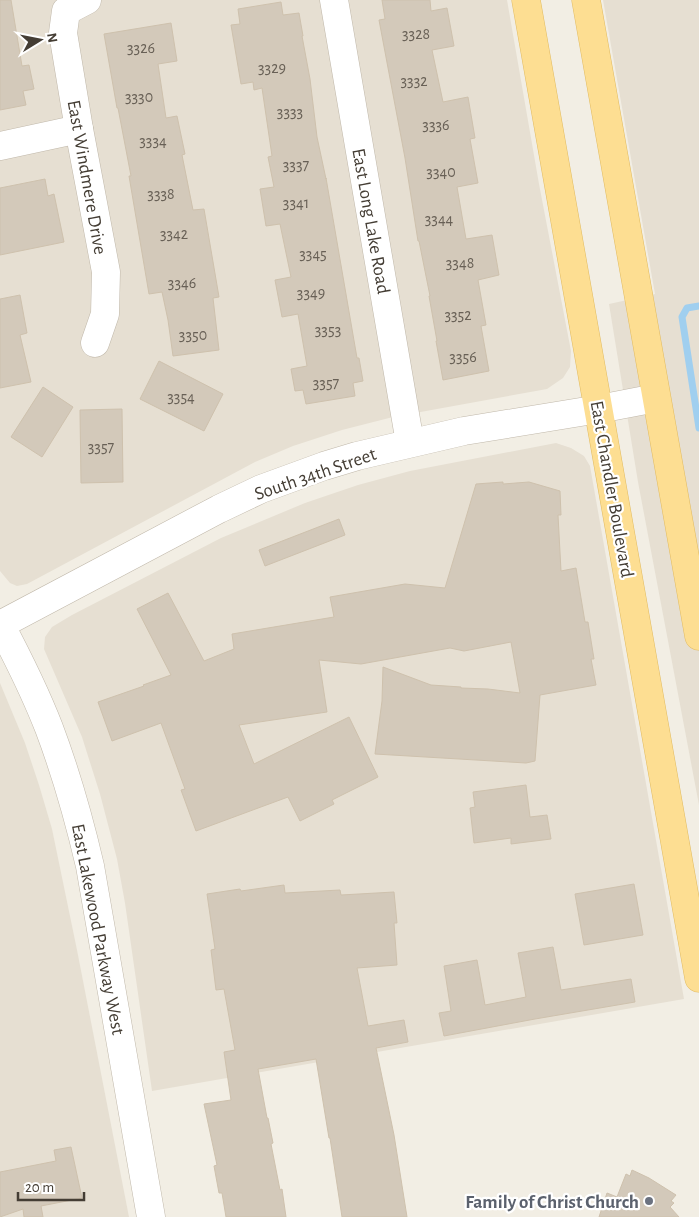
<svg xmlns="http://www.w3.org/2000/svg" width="699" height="1217" font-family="'Alegreya Sans',sans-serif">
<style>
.residential{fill:#e6dfd2}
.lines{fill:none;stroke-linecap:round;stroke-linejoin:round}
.stream{stroke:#a0cfef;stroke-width:7}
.building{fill:#d3c9ba;stroke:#cec1ad}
.minor-casing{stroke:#c0b8aa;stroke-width:29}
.major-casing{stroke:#e1bb62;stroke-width:29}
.minor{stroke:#fff;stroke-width:28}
.major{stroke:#fdde92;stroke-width:28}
.worship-dot{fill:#6b7280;stroke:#fff;stroke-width:2}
.labels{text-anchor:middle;stroke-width:4.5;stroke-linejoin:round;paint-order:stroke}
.number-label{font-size:16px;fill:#686056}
.street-label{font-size:19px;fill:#443d34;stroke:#fff}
.worship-label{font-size:19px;font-weight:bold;fill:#5b616d;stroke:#fff;text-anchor:end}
</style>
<rect width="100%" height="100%" fill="#f2eee4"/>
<g class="residential">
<path d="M0,0H507L539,184L571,351L570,367L563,378L547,389L393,417L342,430L293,446L255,462L27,584L17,586L10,583L0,571Z"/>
<path d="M603,0H699V805L638,482L609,304L655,294Z"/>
<path d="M556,443L571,448L584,456L590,466L684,999L152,1091L125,903L117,859L100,794L82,737L44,649L45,637L52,627L72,615L221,538L305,503L358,485L410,471Z"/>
<path d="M0,683L25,743L39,785L52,829L77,950L129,1217H0Z"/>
</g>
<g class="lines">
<path class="stream" d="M699,306L687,308L682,317L699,428"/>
</g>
<g class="building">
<path d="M0,0H11L22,66L29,65L34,89L23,91L26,105L0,110Z"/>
<path d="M382,0H430L431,11L447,8L454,46L432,50L443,102L468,97L475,138L470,139L478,183L457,187L466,239L492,235L499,275L478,280L486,325L481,326L489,371L443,380L436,341H437L429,296H430L419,241H418L405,158L379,20L385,19Z"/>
<path d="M281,2L283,15L299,13L303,36H302L310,79L317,137L326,179V178L357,358H359L363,381L353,383L355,396L306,404L303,390L295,391L291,369L307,366L298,314L282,317L275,280L291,277L280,224L266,226L260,189L274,187L268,157L272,156L262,88L254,90L253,82L241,84L231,25L240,24L238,9Z"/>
<path d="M171,23L177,61L158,64L166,118L177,116L185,154L182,155L193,210L204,209L219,297L213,298L219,350L173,356L168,320L162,292L149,294L129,176H131L118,108H117L104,34Z"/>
<path d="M45,179L48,196L54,194L64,242L0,255V188Z"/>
<path d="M20,295L27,333L20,335L31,382L0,388V299Z"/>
<path d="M159,361L223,394L204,431L140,399Z"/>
<path d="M43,387L73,407L42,457L11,437Z"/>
<path d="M122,409L123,482L81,483L80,410Z"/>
<path d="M503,482V484L529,482L560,491L561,515H558L561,571L576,568L585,622H588L594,659H591L596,685L540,695L535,761L526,763L375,754L382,701L383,667L431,685L461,687V688L488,689L520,693L511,642L464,651L450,648L361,664L319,660L327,712L239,725L254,764L349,717L378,777L332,800L334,804L300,821L288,797L196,831L181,790L185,789L161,723L112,741L98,702L144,686L143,685L171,675L137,609L168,593L204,661L234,649L232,634L334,617L330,597L405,584L445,588L476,484Z"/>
<path d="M339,519L345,535L265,566L259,550Z"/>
<path d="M526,785L530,817L547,815L551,839L511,844V838L474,843L470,808L475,807L473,792Z"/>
<path d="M634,884L643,935L584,945L575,894Z"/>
<path d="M284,885L285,893L340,890L341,895L394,892L397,923H394L397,965L357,968L368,1026L404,1020L408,1042L376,1048L394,1135L407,1217H342L330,1138H329L316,1059L258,1069L267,1118H268L273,1143L271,1144L280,1190L282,1189L286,1217H226L222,1193H219L214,1166L217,1165L204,1104L231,1100L224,1052L235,1050L224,989L216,990L211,950L215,949L207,894L240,889L241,891Z"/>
<path d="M553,947L561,990L631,979L635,1002L535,1019L444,1036L439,1013L451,1011L444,966L477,960L485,1005L526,997L518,953Z"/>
<path d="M71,1147L82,1198L41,1206L43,1217H24L23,1209L0,1217V1172L56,1161L54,1150Z"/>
<path d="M632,1170L649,1178L676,1195L671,1201L674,1203L670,1207L679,1217H599L607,1193L617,1197L626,1174L630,1176Z"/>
</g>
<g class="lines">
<g class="minor-casing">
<g id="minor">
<path d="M87,0L66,11L63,33L79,129L106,272L105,314L95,343"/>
<path d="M334,0L410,443"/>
<path d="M0,146L79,129"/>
<path d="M0,624C18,658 35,692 49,728C66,773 79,819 90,866L151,1217"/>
<path d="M0,625L219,509L261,489L324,466L357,456L464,431L599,409L656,398"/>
</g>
</g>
<g class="major-casing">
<g id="major">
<path d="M526,0L699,978"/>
<path d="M586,0L699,636"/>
</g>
</g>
<use href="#minor" class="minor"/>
<use href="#major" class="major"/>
</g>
<circle class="worship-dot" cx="649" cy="1201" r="5"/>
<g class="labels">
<g class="number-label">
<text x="416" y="39">3328</text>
<text x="141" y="53">3326</text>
<text x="272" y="73">3329</text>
<text x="414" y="86">3332</text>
<text x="139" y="102">3330</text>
<text x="290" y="117">3333</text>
<text x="436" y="130">3336</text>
<text x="153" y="146">3334</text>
<text x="296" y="170">3337</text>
<text x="441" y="177">3340</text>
<text x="161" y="199">3338</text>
<text x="296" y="208">3341</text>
<text x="439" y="224">3344</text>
<text x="174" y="239">3342</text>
<text x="313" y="259">3345</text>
<text x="460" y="268">3348</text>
<text x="182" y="288">3346</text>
<text x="311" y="298">3349</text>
<text x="458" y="320">3352</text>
<text x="328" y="335">3353</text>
<text x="193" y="340">3350</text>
<text x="463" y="362">3356</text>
<text x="326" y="388">3357</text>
<text x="181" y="402">3354</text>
<text x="101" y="452">3357</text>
</g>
<g class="street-label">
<text transform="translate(88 177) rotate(80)" y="7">East Windmere Drive</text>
<text transform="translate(372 221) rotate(80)" y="7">East Long Lake Road</text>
<text transform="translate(315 473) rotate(-19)" y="7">South 34th Street</text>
<text transform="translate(613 489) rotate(80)" y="7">East Chandler Boulevard</text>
<text transform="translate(99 929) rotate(79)" y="7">East Lakewood Parkway West</text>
</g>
<g class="worship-label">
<text x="639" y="1208">Family of Christ Church</text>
</g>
</g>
<g transform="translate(40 40) rotate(80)" stroke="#ffffff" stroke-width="4" paint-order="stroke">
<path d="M0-4L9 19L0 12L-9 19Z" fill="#443d34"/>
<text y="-8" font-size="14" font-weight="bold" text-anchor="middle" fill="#443d34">N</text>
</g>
<path d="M18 1192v8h66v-8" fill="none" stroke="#443d34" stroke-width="2.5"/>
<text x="25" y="1192" font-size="15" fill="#443d34" stroke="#ffffff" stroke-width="4" paint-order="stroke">20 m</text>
</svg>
